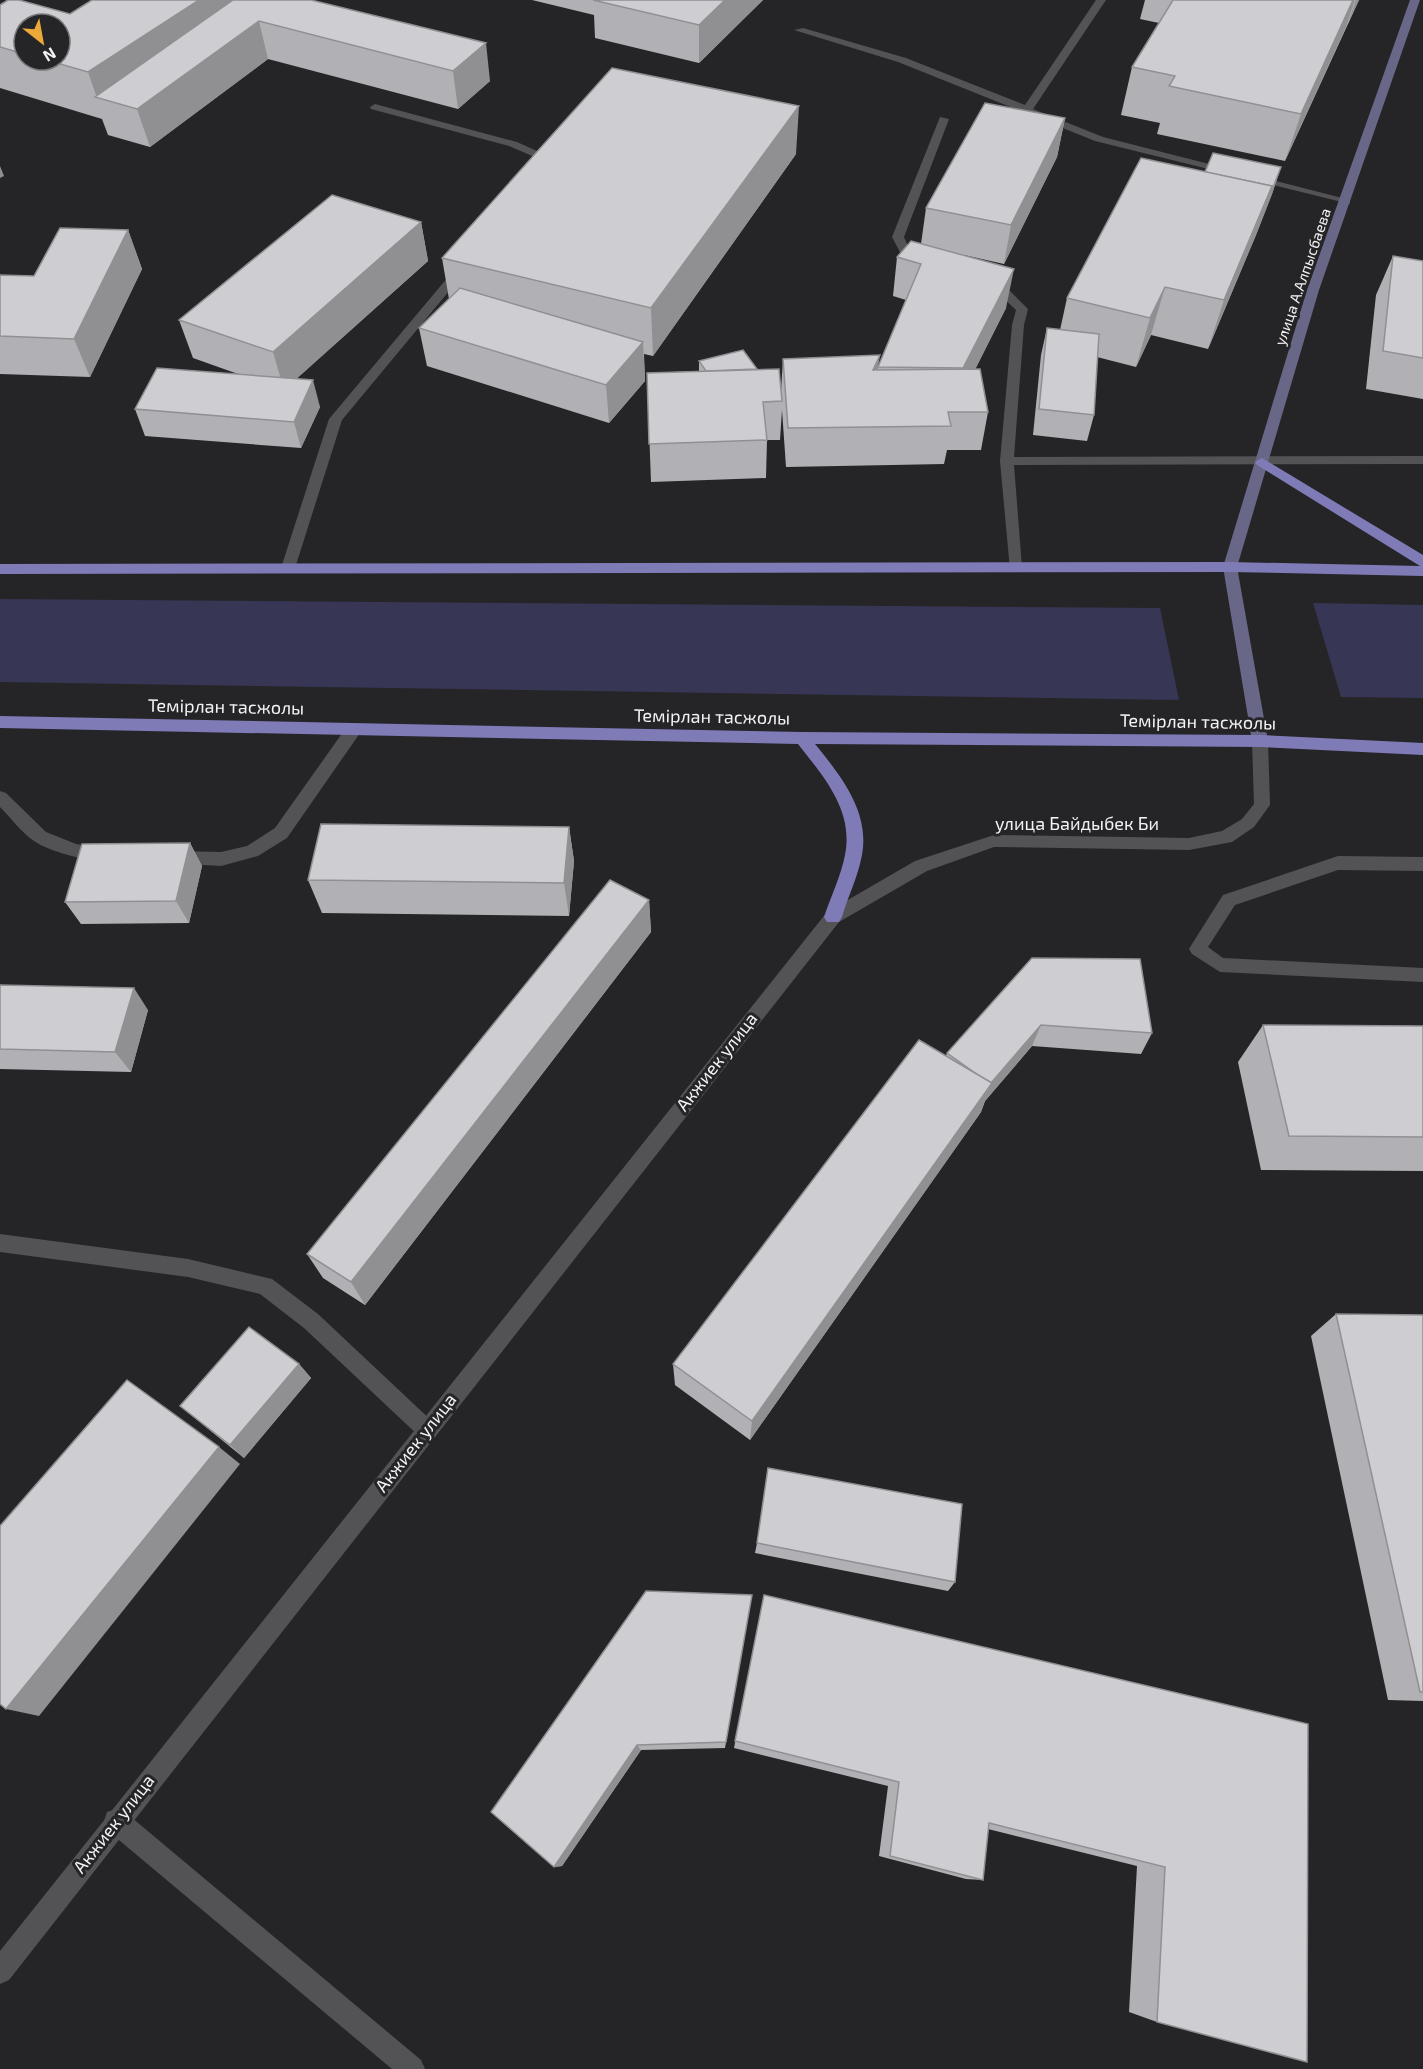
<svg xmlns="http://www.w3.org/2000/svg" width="1423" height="2069" font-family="'Exo 2',sans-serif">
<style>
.green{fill:#373655}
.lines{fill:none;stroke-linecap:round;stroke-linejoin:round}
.lane{fill:#535356;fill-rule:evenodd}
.street{fill:#535356;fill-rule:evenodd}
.secondary{fill:#696787;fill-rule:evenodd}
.primary{fill:#7f7bb7;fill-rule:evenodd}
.wall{fill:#b1b1b5;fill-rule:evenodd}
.shaded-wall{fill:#909093}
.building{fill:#ceced2;stroke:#909093;stroke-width:1.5}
.labels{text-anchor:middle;stroke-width:6;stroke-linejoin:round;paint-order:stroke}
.far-street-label{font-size:15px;fill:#f3f3f5;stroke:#252528}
.street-label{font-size:18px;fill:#f3f3f5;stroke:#252528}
</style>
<rect width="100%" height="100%" fill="#252528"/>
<g class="green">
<path d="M0,599L1160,608L1179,700L0,682Z"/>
<path d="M1313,603L1423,605V698L1341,697Z"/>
</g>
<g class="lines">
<g class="lane">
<path d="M1096,0H1106L1033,109L1103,137L1350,200V204L1095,141L898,62L794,30L803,28L906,58L1025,105Z"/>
<path d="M375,104L517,142L557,160L549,169H541L539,167L544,161L509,146L371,109L370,107Z"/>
<path d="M940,117L949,119L904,237L910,251L927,263L921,267L902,256L892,237Z"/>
<path d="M459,264L469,267L342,420L295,568L293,571H283L281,568L329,419Z"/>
<path d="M987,283L1009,290L1028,309L1024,325L1014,457L1423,456V464L1014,465L1022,567L1020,570H1010L1000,461L1012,325L1016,310L1001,296L983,290V284Z"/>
<path d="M354,723L362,729L360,733L287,838L258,856L221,866L169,863L167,858L169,853L175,851L221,852L247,846L275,828L348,725Z"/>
<path d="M0,791L6,793L46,832L76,844L108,849L110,854L108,859C92,864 48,851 34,841C22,833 11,818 0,807Z"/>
<path d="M1338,856L1423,857V871L1338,870L1235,905L1208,947L1223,958L1423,968V982L1220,972L1192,954L1189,949L1192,944L1223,895Z"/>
<path d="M0,1234L188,1259L272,1279L318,1314L434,1423L438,1430L434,1437L427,1441L420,1437L304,1328L260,1294L188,1277L0,1252Z"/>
<path d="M116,1809L125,1812L421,2060L425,2069H392L107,1830L104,1821L107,1812Z"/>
</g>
<path class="street" d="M1260,735L1268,741L1270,805L1254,827L1232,842L1189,850L994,847L927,871L839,922L9,1980L0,1984V1951L827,912L915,861L994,835L1189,838L1222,831L1242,819L1254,804L1252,741Z"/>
<path class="secondary" d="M1410,0H1420L1319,290L1237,567L1268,741L1260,747L1252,741L1223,567L1307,290Z"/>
<g class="primary">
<path d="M1262,458L1423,555V576L1230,572L0,574V564L1230,562L1420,566L1257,465L1255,462Z"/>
<path d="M0,716L802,732L1260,735L1423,743V755L1260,747L815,744C841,776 870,812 862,855C858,877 848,896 842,917L839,922H827L824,917C831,896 841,876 845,855C854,810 823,776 798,744L0,728Z"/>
</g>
</g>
<g class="wall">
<path d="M311,0L490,81L458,109L268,59L150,147L108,135L102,119L0,88V5L70,14ZM24,24L60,60H24Z"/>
<path d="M532,0H763L699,63L595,38L594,15Z"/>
<path d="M1145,0H1359L1285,161L1157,134L1160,123L1121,115L1132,67L1159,23L1140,19Z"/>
<path d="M1065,118L1057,157L1004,264L964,255L1006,308L975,369L988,412L981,450H947L944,464L786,467L782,410L780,440H767L766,478L651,482L647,373L699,371V361L757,370L781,391L783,359L879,365L906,300L893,296L897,257L921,244L926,208Z"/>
<path d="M796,154L653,356L644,354L645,381L609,423L427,366L419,328L449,299L442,258Z"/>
<path d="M1281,167L1272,194L1256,235L1208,349L1151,335L1136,367L1097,357L1094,415L1087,441L1033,435L1041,355L1047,328L1060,330L1067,298L1205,172Z"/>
<path d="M421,222L428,261L296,379L320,407L301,448L145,436L135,409L238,374L193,358L179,320Z"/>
<path d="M128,230L142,269L90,377L0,374V275L34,276Z"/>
<path d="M1393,256L1423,261V399L1366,389L1376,295Z"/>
<path d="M569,827L574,861L569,916L322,913L308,880Z"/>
<path d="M190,843L202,866L189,923L81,924L65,902Z"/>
<path d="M649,900L651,932L365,1305L323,1278L307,1254Z"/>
<path d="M1032,958L1152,1033L1141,1054L1032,1046L985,1101L981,1112L750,1440L675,1385L673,1364L946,1056L947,1053Z"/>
<path d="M0,985L148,1010L131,1072L0,1069Z"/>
<path d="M1263,1025L1423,1026V1171L1261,1170L1238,1062Z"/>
<path d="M1336,1314L1423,1315V1701L1388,1700L1311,1336Z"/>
<path d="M299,1364L311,1378L244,1458L180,1406Z"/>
<path d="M757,1543L955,1582L948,1591L755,1553Z"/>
<path d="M752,1595L725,1748L641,1750L562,1866L554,1867L491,1812Z"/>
<path d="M764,1595L1308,1724L1157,2022L1129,2012L1137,1866L988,1829L983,1880L966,1879L879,1856L888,1786L734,1748Z"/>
</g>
<g class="shaded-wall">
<path d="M199,0H280L97,98L88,72Z"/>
<path d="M725,0H763L699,63V25Z"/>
<path d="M1353,0H1355L1346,27L1285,161L1301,114Z"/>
<path d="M1356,0H1359L1347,26Z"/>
<path d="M259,21L268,59L150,147L137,109Z"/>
<path d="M486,43L490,81L458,109L453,71Z"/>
<path d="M799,106L796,154L653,356L651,308Z"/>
<path d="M1065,118L1057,157L1004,264L1011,225Z"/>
<path d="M0,166L4,176L0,178Z"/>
<path d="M1281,167L1272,194L1256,235L1208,349L1224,300Z"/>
<path d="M421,222L428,261L284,390L273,352Z"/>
<path d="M128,230L142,269L90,377L74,339Z"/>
<path d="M1014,269L1006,308L957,406L963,368Z"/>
<path d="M1165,287L1151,335L1136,367L1150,318Z"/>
<path d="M643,342L645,381L609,423L606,385Z"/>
<path d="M880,355L878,367L875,395L873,370Z"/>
<path d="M313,380L320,407L301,448L294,422Z"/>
<path d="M569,827L574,861L569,916L564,883Z"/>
<path d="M190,843L202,866L189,923L176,901Z"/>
<path d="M649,900L651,932L365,1305L351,1282Z"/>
<path d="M134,988L148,1010L131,1072L115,1052Z"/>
<path d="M1041,1025L1032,1046L985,1101L981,1112L750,1440L752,1421L990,1084Z"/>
<path d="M299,1364L311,1378L244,1458L230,1445Z"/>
<path d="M219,1447L240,1464L39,1716L6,1709Z"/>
<path d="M637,1745L641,1750L562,1866L554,1867Z"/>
</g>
<g class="building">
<path d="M8,0H19L70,14L92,0H199L88,72L46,60H60V24H24V54L0,47V5Z"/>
<path d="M233,0H311L486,43L453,71L259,21L137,109L95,97Z"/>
<path d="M593,0H725L699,25Z"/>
<path d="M1173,0H1353L1301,114L1169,86L1175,76L1132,67Z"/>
<path d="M612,68L799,106L651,308L442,258Z"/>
<path d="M985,103L1065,118L1011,225L926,208Z"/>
<path d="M1213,153L1281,167L1267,203L1272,186L1205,172Z"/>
<path d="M1141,158L1272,186L1224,300L1165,287L1150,318L1067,298Z"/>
<path d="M332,195L421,222L273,352L179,320Z"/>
<path d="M60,228L128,230L74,339L0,336V275L34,276Z"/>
<path d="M911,241L1014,269L963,368L878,367L921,264L897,257Z"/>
<path d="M1393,256L1423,261V358L1383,351Z"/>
<path d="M460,288L643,342L606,385L419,328Z"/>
<path d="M1047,328L1099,334L1094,415L1039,409Z"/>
<path d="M743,350L757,369L706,371L699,361Z"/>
<path d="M880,355L873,370L980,369L988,412H948L951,426L788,428L783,359Z"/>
<path d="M157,368L313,380L294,422L135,409Z"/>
<path d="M779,369L782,401L763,402L767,440L649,444L647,373Z"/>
<path d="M321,824L569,827L564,883L308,880Z"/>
<path d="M190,843L176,901L65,902L82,844Z"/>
<path d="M610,880L649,900L351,1282L307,1254Z"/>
<path d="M1032,958L1140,959L1152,1033L1041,1025L991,1083L978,1075L947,1053Z"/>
<path d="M0,985L134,988L115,1052L0,1049Z"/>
<path d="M1263,1025L1423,1026V1137L1289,1136Z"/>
<path d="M919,1040L992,1083L752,1421L673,1364Z"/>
<path d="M1336,1314L1423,1315V1692H1420Z"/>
<path d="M249,1327L299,1364L230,1445L180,1406Z"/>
<path d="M127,1380L219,1447L6,1709L0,1704V1526Z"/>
<path d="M768,1468L962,1504L955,1582L757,1543Z"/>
<path d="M646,1591L752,1595L726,1742L637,1745L554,1867L491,1812Z"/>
<path d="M764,1595L1308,1724L1307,2062L1157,2022L1165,1867L989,1823L983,1880L890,1856L899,1782L735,1741Z"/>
</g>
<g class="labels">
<g class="far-street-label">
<text transform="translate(1303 277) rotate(-71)" y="5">улица А.Алпысбаева</text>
</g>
<g class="street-label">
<text transform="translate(226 707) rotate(1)" y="6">Темірлан тасжолы</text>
<text transform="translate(712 717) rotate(1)" y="6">Темірлан тасжолы</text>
<text transform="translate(1198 722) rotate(1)" y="6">Темірлан тасжолы</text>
<text x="1077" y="830">улица Байдыбек Би</text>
<text transform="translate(717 1062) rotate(-52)" y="6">Акжиек улица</text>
<text transform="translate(416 1443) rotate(-52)" y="6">Акжиек улица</text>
<text transform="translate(114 1824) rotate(-52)" y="6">Акжиек улица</text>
</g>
</g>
<g transform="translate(42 42) rotate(149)"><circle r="28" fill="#252528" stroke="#77777a" stroke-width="1.5"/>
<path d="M0-4.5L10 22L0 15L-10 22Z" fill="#eca93a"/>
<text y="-9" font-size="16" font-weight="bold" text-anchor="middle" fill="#f3f3f5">N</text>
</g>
</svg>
